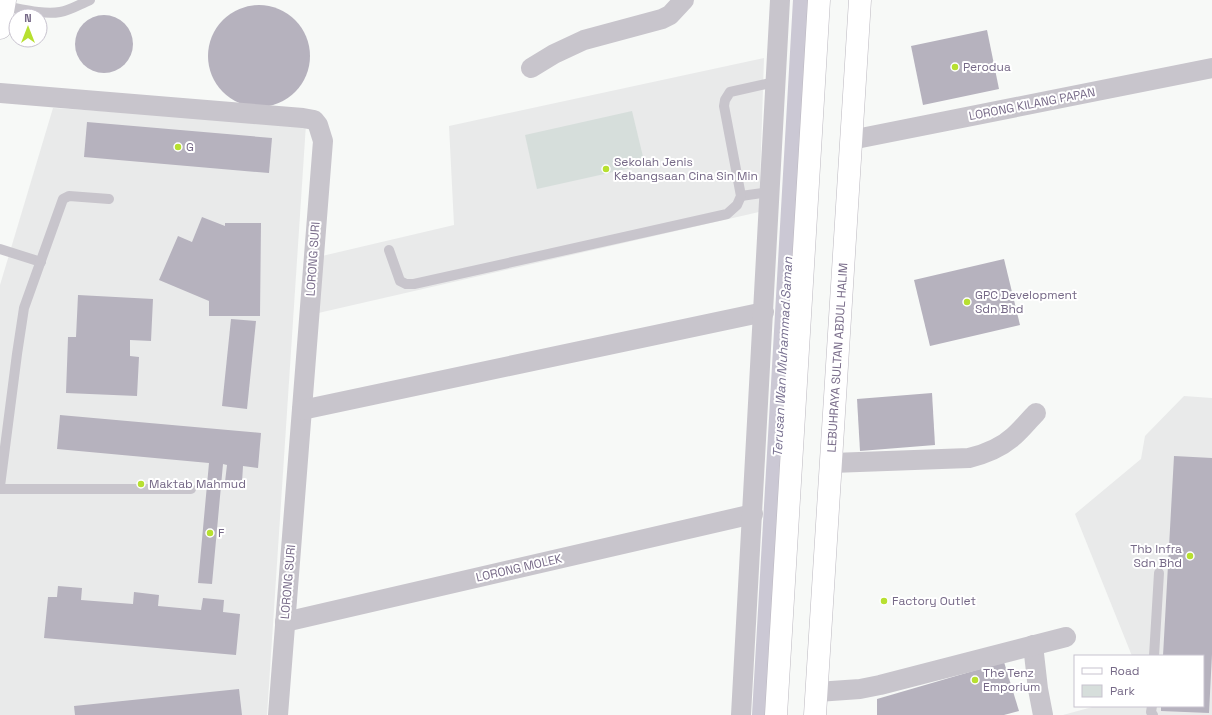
<svg xmlns="http://www.w3.org/2000/svg" width="1212" height="715" font-family="'Space Grotesk',sans-serif">
<style>
.built{fill:#e9eaea}
.green{fill:#d6dedb}
.lines{fill:none;stroke-linecap:round;stroke-linejoin:round}
.canal{stroke:#cbc8d4;stroke-width:20}
.building{fill:#b6b2be}
.secondary-casing{stroke:#bbb7c1;stroke-width:23}
.primary-casing{stroke:#bcb8c0;stroke-width:23}
.service{stroke:#c8c5cc;stroke-width:10}
.minor{stroke:#c8c5cc;stroke-width:20}
.secondary{stroke:#fff;stroke-width:22}
.primary{stroke:#fff;stroke-width:22}
.poi-dot{fill:#b7e030;stroke:#fff;stroke-width:1.5}
.labels{text-anchor:middle;stroke-width:4;stroke-linejoin:round;paint-order:stroke}
.poi-label{font-size:12px;fill:#766987;stroke:#fff;text-anchor:start}
.street-label{font-size:12px;fill:#766987;stroke:#fff}
.water-label{font-size:13px;font-style:italic;fill:#787090;stroke:#fff}
</style>
<rect width="100%" height="100%" fill="#f7f9f7"/>
<g class="built">
<path d="M764,58L759,212L314,314L322,256L454,225L449,126Z"/>
<path d="M53,108L306,124L267,715H0V285Z"/>
<path d="M1184,396L1212,398V715H1063L1096,706H1203V656H1132L1075,514L1141,459L1145,436Z"/>
</g>
<path class="green" d="M632,111L645,165L537,189L525,135Z"/>
<g class="lines">
<path class="canal" d="M762,715L803,0"/>
</g>
<g class="building">
<circle cx="259" cy="56" r="51"/>
<circle cx="104" cy="44" r="29"/>
<path d="M987,30L999,89L923,105L911,46Z"/>
<path d="M87,122L272,138L269,173L84,157Z"/>
<path d="M202,217L225,226V223H261L260,316H209V301L159,280L178,236L192,242Z"/>
<path d="M1004,259L1020,325L930,346L914,280Z"/>
<path d="M78,295L153,299L151,341L130,340V356L139,357L137,396L66,393L68,337H76Z"/>
<path d="M231,319L256,321L247,409L222,406Z"/>
<path d="M932,393L935,445L860,451L857,399Z"/>
<path d="M60,415L261,433L258,468L243,466L242,483L225,482L227,465L223,464L212,584L198,583L209,463L57,449Z"/>
<path d="M1174,456L1212,458V654L1209,713L1161,711V706H1203V656H1163Z"/>
<path d="M58,586L82,588L81,600L133,604L134,592L159,595L158,606L201,610L203,598L224,600L223,612L240,614L236,655L44,638L48,597H57Z"/>
<path d="M1004,662L1019,711L1004,715H877V699Z"/>
<path d="M239,689L242,715H75L74,706Z"/>
</g>
<g class="lines">
<g class="secondary-casing">
<path id="secondary" d="M0,28L5,0"/>
</g>
<g class="primary-casing">
<g id="primary">
<path d="M776,715L819,0"/>
<path id="s1" d="M815,715L860,0"/>
</g>
</g>
<g class="service">
<path d="M4,6C21,9 44,15 60,12C71,10 80,4 90,0"/>
<path d="M741,196L770,192"/>
<path d="M0,249L41,262"/>
<path d="M389,250L400,281L406,284H414L727,214L737,205L741,196L724,106L725,100L730,92L775,82"/>
<path d="M0,486L17,354L24,308L63,199L69,196L109,199"/>
<path d="M0,489H191"/>
<path d="M1154,656L1159,573"/>
<path d="M1152,706L1151,712L1153,715"/>
</g>
<g class="minor">
<path d="M531,68L554,54L584,40L662,19L670,15L684,0"/>
<path d="M0,93L303,118L314,120L318,125L323,141L278,715"/>
<path d="M851,140L1212,68"/>
<path d="M302,410L764,312"/>
<path d="M832,463L969,458C985,454 1002,447 1014,436C1022,429 1029,420 1036,413"/>
<path d="M285,622L753,514"/>
<path d="M1033,645L1038,689L1043,715"/>
<path d="M817,692L860,689L880,685L1066,637"/>
<path d="M741,715L780,0"/>
</g>
<use href="#secondary" class="secondary"/>
<use href="#primary" class="primary"/>
</g>
<g class="poi-dot">
<circle cx="955" cy="67" r="4"/>
<circle cx="178" cy="147" r="4"/>
<circle cx="606" cy="169" r="4"/>
<circle cx="967" cy="302" r="4"/>
<circle cx="141" cy="484" r="4"/>
<circle cx="210" cy="533" r="4"/>
<circle cx="1190" cy="556" r="4"/>
<circle cx="884" cy="601" r="4"/>
<circle cx="975" cy="680" r="4"/>
</g>
<g class="labels">
<g class="poi-label">
<text x="963" y="71">Perodua</text>
<text x="186" y="151">G</text>
<text x="614" y="166">Sekolah Jenis<tspan x="614" dy="14">Kebangsaan Cina Sin Min</tspan></text>
<text x="975" y="299">GPC Development<tspan x="975" dy="14">Sdn Bhd</tspan></text>
<text x="149" y="488">Maktab Mahmud</text>
<text x="218" y="537">F</text>
<text x="1182" y="553" text-anchor="end">Thb Infra<tspan x="1182" dy="14">Sdn Bhd</tspan></text>
<text x="892" y="605">Factory Outlet</text>
<text x="983" y="677">The Tenz<tspan x="983" dy="14">Emporium</tspan></text>
</g>
<g class="street-label">
<text transform="translate(1032 104) rotate(-11)" y="4">LORONG KILANG PAPAN</text>
<text transform="translate(313 259) rotate(-86)" y="4">LORONG SURI</text>
<text dy="4" stroke="none"><textPath href="#s1" startOffset="358">LEBUHRAYA SULTAN ABDUL HALIM</textPath></text>
<text transform="translate(519 568) rotate(-13)" y="4">LORONG MOLEK</text>
<text transform="translate(288 582) rotate(-85)" y="4">LORONG SURI</text>
</g>
<g class="water-label">
<text transform="translate(782 357) rotate(-87)" y="5">Terusan Wan Muhammad Saman</text>
</g>
</g>
<rect x="1074" y="655" width="130" height="52" fill="#ffffff" stroke="#c8c3cf"/>
<rect x="1082" y="668" width="20" height="6" fill="#ffffff" stroke="#c8c3cf"/>
<text x="1110" y="675" font-size="12" fill="#766987">Road</text>
<rect x="1082" y="685" width="20" height="12" fill="#d6dedb" stroke="#c8c3cf"/>
<text x="1110" y="695" font-size="12" fill="#766987">Park</text>
<g transform="translate(28 28)"><circle r="19" fill="#ffffff" stroke="#c8c3cf"/>
<path d="M0-3L7 15L0 10L-7 15Z" fill="#b7e030"/>
<text y="-6" font-size="11" font-weight="bold" text-anchor="middle" fill="#766987">N</text>
</g>
</svg>
